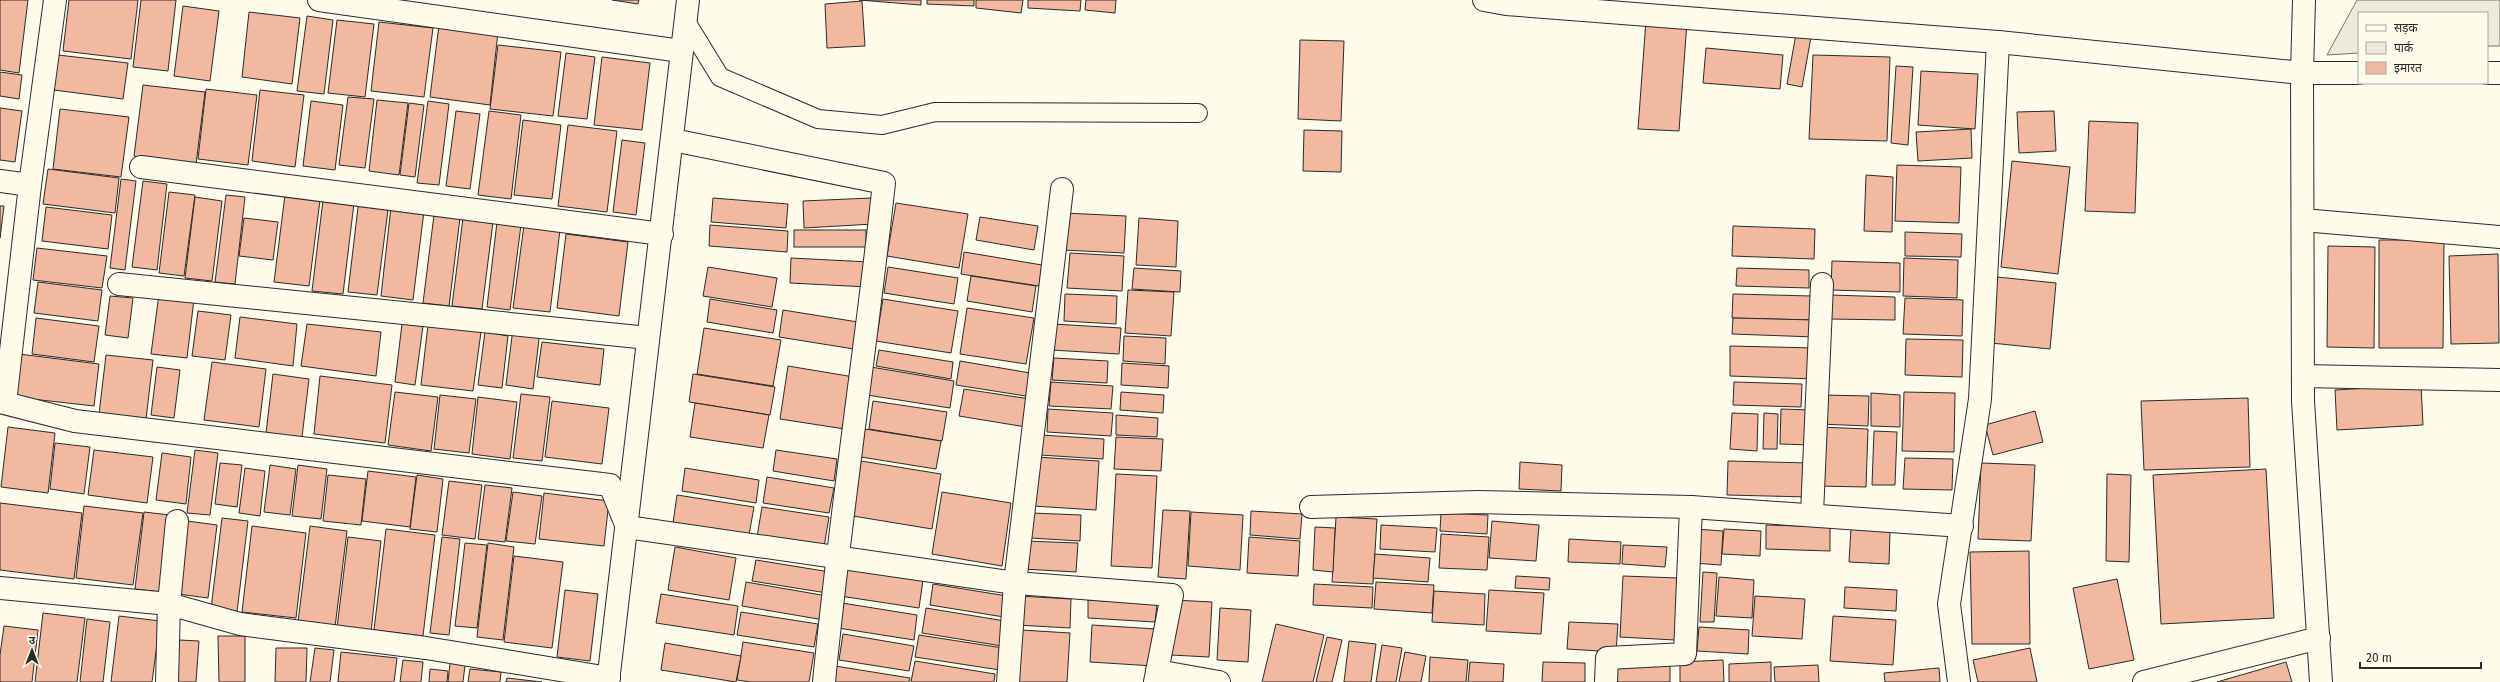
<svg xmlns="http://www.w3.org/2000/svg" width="2500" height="682" font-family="'Fira Sans','Noto Sans Devanagari',sans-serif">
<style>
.green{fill:#ecebdb;stroke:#74746e}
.building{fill:#f2b8a0;stroke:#2b2b2b}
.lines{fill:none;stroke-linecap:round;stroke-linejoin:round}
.lane-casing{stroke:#2b2b2b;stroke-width:20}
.street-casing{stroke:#2b2b2b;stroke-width:24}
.lane{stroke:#fdfbea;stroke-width:18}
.street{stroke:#fdfbea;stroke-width:22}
</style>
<rect width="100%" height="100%" fill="#fdfbea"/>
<path class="green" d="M2357,0H2500V46H2487V13H2359V53L2327,55Z"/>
<g class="building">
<path d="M0,0H28L19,73L0,70Z"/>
<path d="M69,0H138L131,59L63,51Z"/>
<path d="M141,0H176L168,71L133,67Z"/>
<path d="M612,0H639L638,4Z"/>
<path d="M859,0H921V5Z"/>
<path d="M927,0H974V6L927,4Z"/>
<path d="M976,0H1023L1021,13L976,8Z"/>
<path d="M1028,0H1081L1080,11L1028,8Z"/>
<path d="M1086,0H1116L1115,13L1085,10Z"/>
<path d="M862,1L865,46L827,48L825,4Z"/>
<path d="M183,6L219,11L210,81L174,76Z"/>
<path d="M249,12L300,18L292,84L242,77Z"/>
<path d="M307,16L333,20L324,94L297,91Z"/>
<path d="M337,20L374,24L365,97L328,93Z"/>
<path d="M1646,20L1687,22L1679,131L1638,129Z"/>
<path d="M379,22L433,28L424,97L371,91Z"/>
<path d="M439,25L498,32L490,105L430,97Z"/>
<path d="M1796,34L1811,37L1802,87L1787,84Z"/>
<path d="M1300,40L1344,41L1341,121L1298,119Z"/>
<path d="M498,45L561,52L553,116L490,109Z"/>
<path d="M1706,48L1783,55L1780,89L1703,83Z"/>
<path d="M566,53L595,57L587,119L558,116Z"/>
<path d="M58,55L128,63L123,99L54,90Z"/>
<path d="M1813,55L1890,57L1887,141L1809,139Z"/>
<path d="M602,57L650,63L642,130L594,125Z"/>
<path d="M1896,66L1913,67L1908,145L1891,143Z"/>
<path d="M1921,71L1978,74L1975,129L1918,125Z"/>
<path d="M0,72L22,75L19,99L0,96Z"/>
<path d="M143,85L205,92L196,164L134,156Z"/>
<path d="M206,89L257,95L248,165L198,159Z"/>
<path d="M260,90L304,95L295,167L252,161Z"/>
<path d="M348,97L374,99L365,168L339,165Z"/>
<path d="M377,100L408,103L399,175L369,171Z"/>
<path d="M311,101L343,105L335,170L303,166Z"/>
<path d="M428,101L449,104L439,185L417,183Z"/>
<path d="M409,103L424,105L415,177L400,175Z"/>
<path d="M0,108L22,111L15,162L0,160Z"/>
<path d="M60,109L129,117L121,177L53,169Z"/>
<path d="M456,111L480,114L470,189L446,186Z"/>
<path d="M489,111L521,115L511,199L478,195Z"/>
<path d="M2054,111L2056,151L2019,153L2017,112Z"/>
<path d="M523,120L561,125L552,199L514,195Z"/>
<path d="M2089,121L2138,123L2135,213L2085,211Z"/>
<path d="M568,125L617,131L607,212L558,206Z"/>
<path d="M1971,129L1972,158L1918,161L1916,132Z"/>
<path d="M1304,130L1342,131L1341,172L1303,171Z"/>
<path d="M622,140L645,143L636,215L613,212Z"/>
<path d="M2012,161L2070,167L2058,274L2001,267Z"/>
<path d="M1897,165L1961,167L1959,223L1895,221Z"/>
<path d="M48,169L119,178L115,213L43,204Z"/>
<path d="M1866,175L1893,177L1892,232L1864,231Z"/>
<path d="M121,179L136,181L125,270L110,268Z"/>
<path d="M143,181L167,184L157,270L132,267Z"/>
<path d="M169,192L195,195L184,276L159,273Z"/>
<path d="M324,192L355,195L343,294L312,291Z"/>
<path d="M226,195L245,197L235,284L215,282Z"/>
<path d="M285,195L320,200L309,286L274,282Z"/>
<path d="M195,197L222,201L212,281L185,278Z"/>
<path d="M713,198L788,204L786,228L711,222Z"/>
<path d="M871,198L873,224L804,228L803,201Z"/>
<path d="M359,199L389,202L377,295L348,292Z"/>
<path d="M896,203L968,214L959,268L887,256Z"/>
<path d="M0,206H4L0,238Z"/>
<path d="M46,207L112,215L108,249L42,241Z"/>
<path d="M391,207L424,211L413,300L381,296Z"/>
<path d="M435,207L461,210L449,306L423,303Z"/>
<path d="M1065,213L1126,216L1124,253L1063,250Z"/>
<path d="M980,217L1038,226L1034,250L976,240Z"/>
<path d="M244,218L278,222L273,260L239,256Z"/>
<path d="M463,218L493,222L482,309L452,306Z"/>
<path d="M1139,218L1178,221L1176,267L1136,265Z"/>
<path d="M497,222L521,225L510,310L487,307Z"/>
<path d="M524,225L560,230L550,312L513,308Z"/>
<path d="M710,225L788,231L787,252L709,246Z"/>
<path d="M1733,226L1815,229L1814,259L1732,256Z"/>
<rect x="794" y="230" width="72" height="17"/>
<path d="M1905,232L1962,234L1961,257L1905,256Z"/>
<path d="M566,234L628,242L619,316L557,308Z"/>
<path d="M2379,240H2444L2443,348H2379Z"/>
<path d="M2328,246L2375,247L2374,348L2327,347Z"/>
<path d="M37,248L107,256L102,288L33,280Z"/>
<path d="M964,252L1042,265L1039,286L961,274Z"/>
<path d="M1070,253L1124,256L1122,291L1067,288Z"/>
<path d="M2498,254L2499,343L2451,344L2449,256Z"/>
<path d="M791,258L869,262L868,287L790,283Z"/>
<path d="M1904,258L1958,260L1957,298L1903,296Z"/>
<path d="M1832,261L1900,263V292L1831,290Z"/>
<path d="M708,267L777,278L772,307L703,296Z"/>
<path d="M888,267L958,278L954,304L884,293Z"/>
<path d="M1134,268L1181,271L1180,292L1132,289Z"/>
<path d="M1737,268L1809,270V288L1736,286Z"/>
<path d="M971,276L1036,286L1032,312L967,301Z"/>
<path d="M1997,277L2056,283L2050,349L1991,343Z"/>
<path d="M38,282L102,290L98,321L34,313Z"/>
<path d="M1128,290L1174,292L1171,336L1125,333Z"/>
<path d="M159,294L194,299L187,358L151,354Z"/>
<path d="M1065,294L1117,296L1116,324L1064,321Z"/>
<path d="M1733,294L1812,296L1811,320L1732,318Z"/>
<path d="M1830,295L1895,297V320L1829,319Z"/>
<path d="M110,296L133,298L128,338L105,335Z"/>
<path d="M1905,298L1963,300L1962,336L1903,334Z"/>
<path d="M710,299L777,310L773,333L707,322Z"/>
<path d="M883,299L958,311L951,353L876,341Z"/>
<path d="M967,308L1034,318L1026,364L960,354Z"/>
<path d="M783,310L858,322L854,349L779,337Z"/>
<path d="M198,311L231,315L225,360L192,356Z"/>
<path d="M240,317L297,324L293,366L235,358Z"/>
<path d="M36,318L99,326L94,362L32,354Z"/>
<path d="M1733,318L1815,320V337L1732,334Z"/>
<path d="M307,324L381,332L376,376L301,366Z"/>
<path d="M402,324L423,326L415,385L395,382Z"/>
<path d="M1053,324L1121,328L1119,354L1051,350Z"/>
<path d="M428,325L481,332L473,391L421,385Z"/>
<path d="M513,328L540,331L533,389L506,385Z"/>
<path d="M704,328L781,340L773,386L697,374Z"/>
<path d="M485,332L508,336L502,388L478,385Z"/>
<path d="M1124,336L1166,338L1165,364L1123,361Z"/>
<path d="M1906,339L1963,340L1962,377L1905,375Z"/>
<path d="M542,342L604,349L600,385L537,377Z"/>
<path d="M1730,346L1815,348L1814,379L1730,376Z"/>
<path d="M879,350L953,362L951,379L876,366Z"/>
<path d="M19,354L99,364L94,406L14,397Z"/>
<path d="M106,355L153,360L146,419L99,414Z"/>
<path d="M1054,358L1108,361L1107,383L1052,380Z"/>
<path d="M960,361L1036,374L1032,397L956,385Z"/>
<path d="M212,362L266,369L259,427L204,420Z"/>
<path d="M1122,363L1169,366L1168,388L1121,385Z"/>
<path d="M788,366L854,377L845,429L780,419Z"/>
<path d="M157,367L180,370L174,418L151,415Z"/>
<path d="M871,367L954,381L950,408L867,395Z"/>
<path d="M273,374L309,379L302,437L266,433Z"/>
<path d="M693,374L775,387L770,415L689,402Z"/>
<path d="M320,376L392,385L385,443L314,434Z"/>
<path d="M1051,382L1113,386L1111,409L1049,406Z"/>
<path d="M1734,382L1802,384L1801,407L1733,405Z"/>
<path d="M2421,385L2423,425L2337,430L2335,390Z"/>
<path d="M964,389L1030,399L1026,427L959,416Z"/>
<path d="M395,392L438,397L431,451L388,445Z"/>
<path d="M1121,392L1164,395L1163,413L1120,410Z"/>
<path d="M1904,392L1955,393L1954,452L1902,451Z"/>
<path d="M1871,393L1900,395V427L1871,426Z"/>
<path d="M521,394L550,397L542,461L513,458Z"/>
<path d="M440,395L476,399L469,453L434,449Z"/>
<path d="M1822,395L1869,396L1868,426L1820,424Z"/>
<path d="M478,397L517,402L510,459L472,454Z"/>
<path d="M2248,398L2250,467L2144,470L2141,401Z"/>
<path d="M552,401L609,408L602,464L545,457Z"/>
<path d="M873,401L947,412L942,441L869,429Z"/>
<path d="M695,403L769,415L763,448L690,437Z"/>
<path d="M1048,409L1113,413L1111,436L1047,432Z"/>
<path d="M1781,409L1812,410L1811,445L1780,444Z"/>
<path d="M2035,411L2043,442L1993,455L1985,425Z"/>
<path d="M1732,413L1758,414L1757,451L1730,449Z"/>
<path d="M1764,413L1778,414L1777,449H1763Z"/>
<path d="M1116,415L1158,418L1157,437L1116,435Z"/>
<path d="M8,427L55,433L48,493L1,487Z"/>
<path d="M1819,427L1868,429L1866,487L1817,486Z"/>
<path d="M865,429L941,441L936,469L861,457Z"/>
<path d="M1874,431L1897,432L1895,485H1872Z"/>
<path d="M1041,435L1104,439L1103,459L1040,455Z"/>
<path d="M1116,437L1163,439L1161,471L1114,469Z"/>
<path d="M55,443L90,447L84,494L50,489Z"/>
<path d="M94,450L153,457L147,503L88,495Z"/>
<path d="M195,450L218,453L210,515L187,513Z"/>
<path d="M776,450L837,459L834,481L773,471Z"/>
<path d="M162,453L191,457L186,504L156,500Z"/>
<path d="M1036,457L1099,461L1096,510L1033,506Z"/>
<path d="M1905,458L1953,459L1952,490L1903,489Z"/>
<path d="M861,461L941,474L932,529L853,516Z"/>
<path d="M1728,461L1810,463L1809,497L1727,495Z"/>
<path d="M1520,462L1562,465L1561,491L1519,489Z"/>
<path d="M220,463L242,465L237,507L215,504Z"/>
<path d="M1981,463L2035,465L2031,541L1978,539Z"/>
<path d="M270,465L296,469L290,515L264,512Z"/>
<path d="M298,465L327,469L321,519L292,516Z"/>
<path d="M245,468L265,471L260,516L239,513Z"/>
<path d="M685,468L759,480L756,503L682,491Z"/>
<path d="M2266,469L2274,618L2161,624L2153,475Z"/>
<path d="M368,471L416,477L410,527L362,521Z"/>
<path d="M1116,474L1157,476L1152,568L1111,566Z"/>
<path d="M2107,474L2131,475L2129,562L2106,561Z"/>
<path d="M328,475L366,479L361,525L323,521Z"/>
<path d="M417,475L443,479L437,532L410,529Z"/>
<path d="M767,477L834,488L829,513L763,503Z"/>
<path d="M449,481L482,485L475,539L442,535Z"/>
<path d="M485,485L512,488L505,542L478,539Z"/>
<path d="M513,492L542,496L535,544L506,541Z"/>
<path d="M942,492L1011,503L1002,566L932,554Z"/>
<path d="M544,493L609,501L604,546L539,539Z"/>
<path d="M677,495L754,507L749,535L673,523Z"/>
<path d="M0,503L82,513L74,579L0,570Z"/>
<path d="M84,506L143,513L133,585L76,578Z"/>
<path d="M762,507L829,517L824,547L757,537Z"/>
<path d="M1163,510L1190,511L1186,579L1158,577Z"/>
<path d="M1251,511L1302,514L1300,539L1250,535Z"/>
<path d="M144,512L170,515L161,592L135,589Z"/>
<path d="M1191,512L1243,515L1240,570L1188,566Z"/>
<path d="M1032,513L1081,515L1080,541L1031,538Z"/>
<path d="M1441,513L1488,515L1487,534L1440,531Z"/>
<path d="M1336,517L1377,519L1373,584L1332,582Z"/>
<path d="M222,518L248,521L237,612L211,609Z"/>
<path d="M187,521L217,525L208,598L178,594Z"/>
<path d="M1492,521L1539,525L1536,561L1489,558Z"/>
<path d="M1381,525L1437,528L1435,552L1380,549Z"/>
<path d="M1766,525L1830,527V551L1766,549Z"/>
<path d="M252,526L306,533L296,618L242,612Z"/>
<path d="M310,526L347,531L335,627L298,622Z"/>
<path d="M1315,527L1335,528L1333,572L1313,570Z"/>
<path d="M1851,528L1890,531L1889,564L1849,562Z"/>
<path d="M386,529L435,535L423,636L374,630Z"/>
<path d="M1695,529L1723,531L1721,565L1693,563Z"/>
<path d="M1724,529L1761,531L1760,556L1722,554Z"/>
<path d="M1441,534L1489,537L1487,570L1439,568Z"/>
<path d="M348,537L381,541L371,632L337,628Z"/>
<path d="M442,537L460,539L449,635L430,633Z"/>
<path d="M1249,537L1300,541L1298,576L1247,573Z"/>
<path d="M1569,539L1621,542L1620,564L1568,562Z"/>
<path d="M1024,541L1078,543L1076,572L1023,569Z"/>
<path d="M465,543L487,545L477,628L455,626Z"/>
<path d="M488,543L514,547L503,640L477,637Z"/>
<path d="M1623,545L1667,547L1665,567L1622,564Z"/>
<path d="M675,547L736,558L729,600L668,590Z"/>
<path d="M2029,551L2030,644H1972L1970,552Z"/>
<path d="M1375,554L1430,558L1428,582L1373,578Z"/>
<path d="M514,556L563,562L552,648L504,642Z"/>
<path d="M756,560L830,572L827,593L752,581Z"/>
<path d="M844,567L923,580L919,608L840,596Z"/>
<path d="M1703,572L1717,573L1714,622H1700Z"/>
<path d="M1516,576L1550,578L1549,590L1515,588Z"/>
<path d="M1623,576L1678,578L1675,640L1620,637Z"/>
<path d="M1719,577L1754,580L1752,618L1716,616Z"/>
<path d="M2117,579L2134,660L2089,669L2073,588Z"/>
<path d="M746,582L827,596L824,620L742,606Z"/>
<path d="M1376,582L1434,585L1432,613L1374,609Z"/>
<path d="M933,584L1007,596L1004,617L930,605Z"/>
<path d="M1314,584L1373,587L1372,608L1313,605Z"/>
<path d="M1845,587L1897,590L1896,611L1844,608Z"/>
<path d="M565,590L598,594L590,661L557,657Z"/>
<path d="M1489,590L1544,593L1541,634L1486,631Z"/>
<path d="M1434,591L1485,594L1484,625L1432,622Z"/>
<path d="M661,594L738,606L734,635L656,623Z"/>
<path d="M1019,596L1071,599L1070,628L1017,625Z"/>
<path d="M1755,596L1805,599L1802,639L1752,636Z"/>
<path d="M1088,600L1157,604L1155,622L1088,618Z"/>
<path d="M1174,600L1212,602L1209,657L1171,655Z"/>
<path d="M842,603L917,615L914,640L838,628Z"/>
<path d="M926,608L1005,621L1002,646L922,633Z"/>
<path d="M1220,608L1251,610L1248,662L1217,660Z"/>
<path d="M741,612L818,624L814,647L737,635Z"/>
<path d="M43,613L85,618L77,682H35Z"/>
<path d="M119,616L160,621L152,682H111Z"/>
<path d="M1833,616L1896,620L1893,665L1830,661Z"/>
<path d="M87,619L110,622L103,682H80Z"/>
<path d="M1569,622L1618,624L1616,652L1567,649Z"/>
<path d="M1276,624L1324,635L1313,682H1262Z"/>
<path d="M1092,625L1157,629L1154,666L1090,662Z"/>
<path d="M4,626L38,630L32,682H0V655Z"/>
<path d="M1699,627L1749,630L1748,654L1697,651Z"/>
<path d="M1021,630L1070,633L1067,682H1018Z"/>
<path d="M843,634L914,646L909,671L839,660Z"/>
<path d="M919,635L1003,648L1000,670L915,657Z"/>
<path d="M218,636H245V682H219Z"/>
<path d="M1327,637L1342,640L1332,682H1316Z"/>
<path d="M179,640L199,641L196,682H177Z"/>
<path d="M1349,641L1376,644L1371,682H1344Z"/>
<path d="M743,642L814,653L809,682H751L737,680Z"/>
<path d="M665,643L741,656L736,682L661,670Z"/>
<path d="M1382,645L1402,648L1396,682H1376Z"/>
<path d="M276,648H307L306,682H275Z"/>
<path d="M315,648L334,650L330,682H310Z"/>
<path d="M2030,648L2037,682H1978L1973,660Z"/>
<path d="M341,652L397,658L394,682H338Z"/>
<path d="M1405,652L1426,656L1421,682H1399Z"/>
<path d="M1430,657L1468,660L1466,682H1429Z"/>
<path d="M403,660L423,662L421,682H400Z"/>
<path d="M1723,660L1724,682H1680V662Z"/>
<path d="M915,661L995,674L994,682H911Z"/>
<path d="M1470,662L1504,664L1503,682H1468Z"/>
<path d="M1543,662L1585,663V682H1542Z"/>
<rect x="1616" y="662" width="54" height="20"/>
<path d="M1771,662V682H1729V664Z"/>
<path d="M2286,662L2292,682H2217Z"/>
<path d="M450,663L465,665L463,682H448Z"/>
<path d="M1818,665L1819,682H1775L1774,667Z"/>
<path d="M835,666L910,678L909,682H833Z"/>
<path d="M1939,668L1940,682H1885L1884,673Z"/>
<path d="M430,669L448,671L447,682H429Z"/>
<path d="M470,669L501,672L500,682H468Z"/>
<path d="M507,678L542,682H506Z"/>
</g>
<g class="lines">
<g class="lane-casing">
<path id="lane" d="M685,20L720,77L818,119L882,125L935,112L1198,113"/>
</g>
<g class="street-casing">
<g id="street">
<path d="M319,0L681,51"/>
<path d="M1484,0L1506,4L1998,42L2302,73L2303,401L2321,682"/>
<path d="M2304,0L2302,73H2359"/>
<path d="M2487,73H2500"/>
<path d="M673,140L884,183C866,349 840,515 824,682"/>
<path d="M141,167L662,234"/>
<path d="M0,181L30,185"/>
<path d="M2303,220L2500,237"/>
<path d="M119,284L648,338"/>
<path d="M2303,376L2500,380"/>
<path d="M0,402L75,421L610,485L627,527L1015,583L1172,595L1155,682"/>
<path d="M5,403L30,185L55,0"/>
<path d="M1311,507L1478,502L1691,507L1962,526"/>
<path d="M1812,514L1822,284"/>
<path d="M0,588L169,604L240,624L426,648L609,678"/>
<path d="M1157,671L1219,682"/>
<path d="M167,682L169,604L177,521"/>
<path d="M608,682L688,0"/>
<path d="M1008,682L1015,583L1062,189"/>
<path d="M1606,682L1607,658L1685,654L1691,507"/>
<path d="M1959,682L1949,604L1980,399L1998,42"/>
<path d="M2144,682L2319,638"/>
</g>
</g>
<use href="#lane" class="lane"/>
<use href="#street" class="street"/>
</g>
<rect x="2358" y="12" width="130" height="72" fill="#fdfbea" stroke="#a9a89e"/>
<rect x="2366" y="25" width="20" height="6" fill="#fdfbea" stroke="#a9a89e"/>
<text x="2394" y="32" font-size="12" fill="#2b2b2b">सड़क</text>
<rect x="2366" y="42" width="20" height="12" fill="#ecebdb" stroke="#a9a89e"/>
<text x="2394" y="52" font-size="12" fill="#2b2b2b">पार्क</text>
<rect x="2366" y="62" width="20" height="12" fill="#f2b8a0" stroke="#a9a89e"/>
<text x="2394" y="72" font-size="12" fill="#2b2b2b">इमारत</text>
<g transform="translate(32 650)" stroke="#fdfbea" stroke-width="3" paint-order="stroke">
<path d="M0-3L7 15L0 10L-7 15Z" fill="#2b2b2b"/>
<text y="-6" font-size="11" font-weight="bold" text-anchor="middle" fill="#2b2b2b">उ</text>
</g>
<path d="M2360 662v6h121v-6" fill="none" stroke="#2b2b2b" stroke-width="2"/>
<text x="2366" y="662" font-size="12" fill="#2b2b2b" stroke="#fdfbea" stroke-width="3" paint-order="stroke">20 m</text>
</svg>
